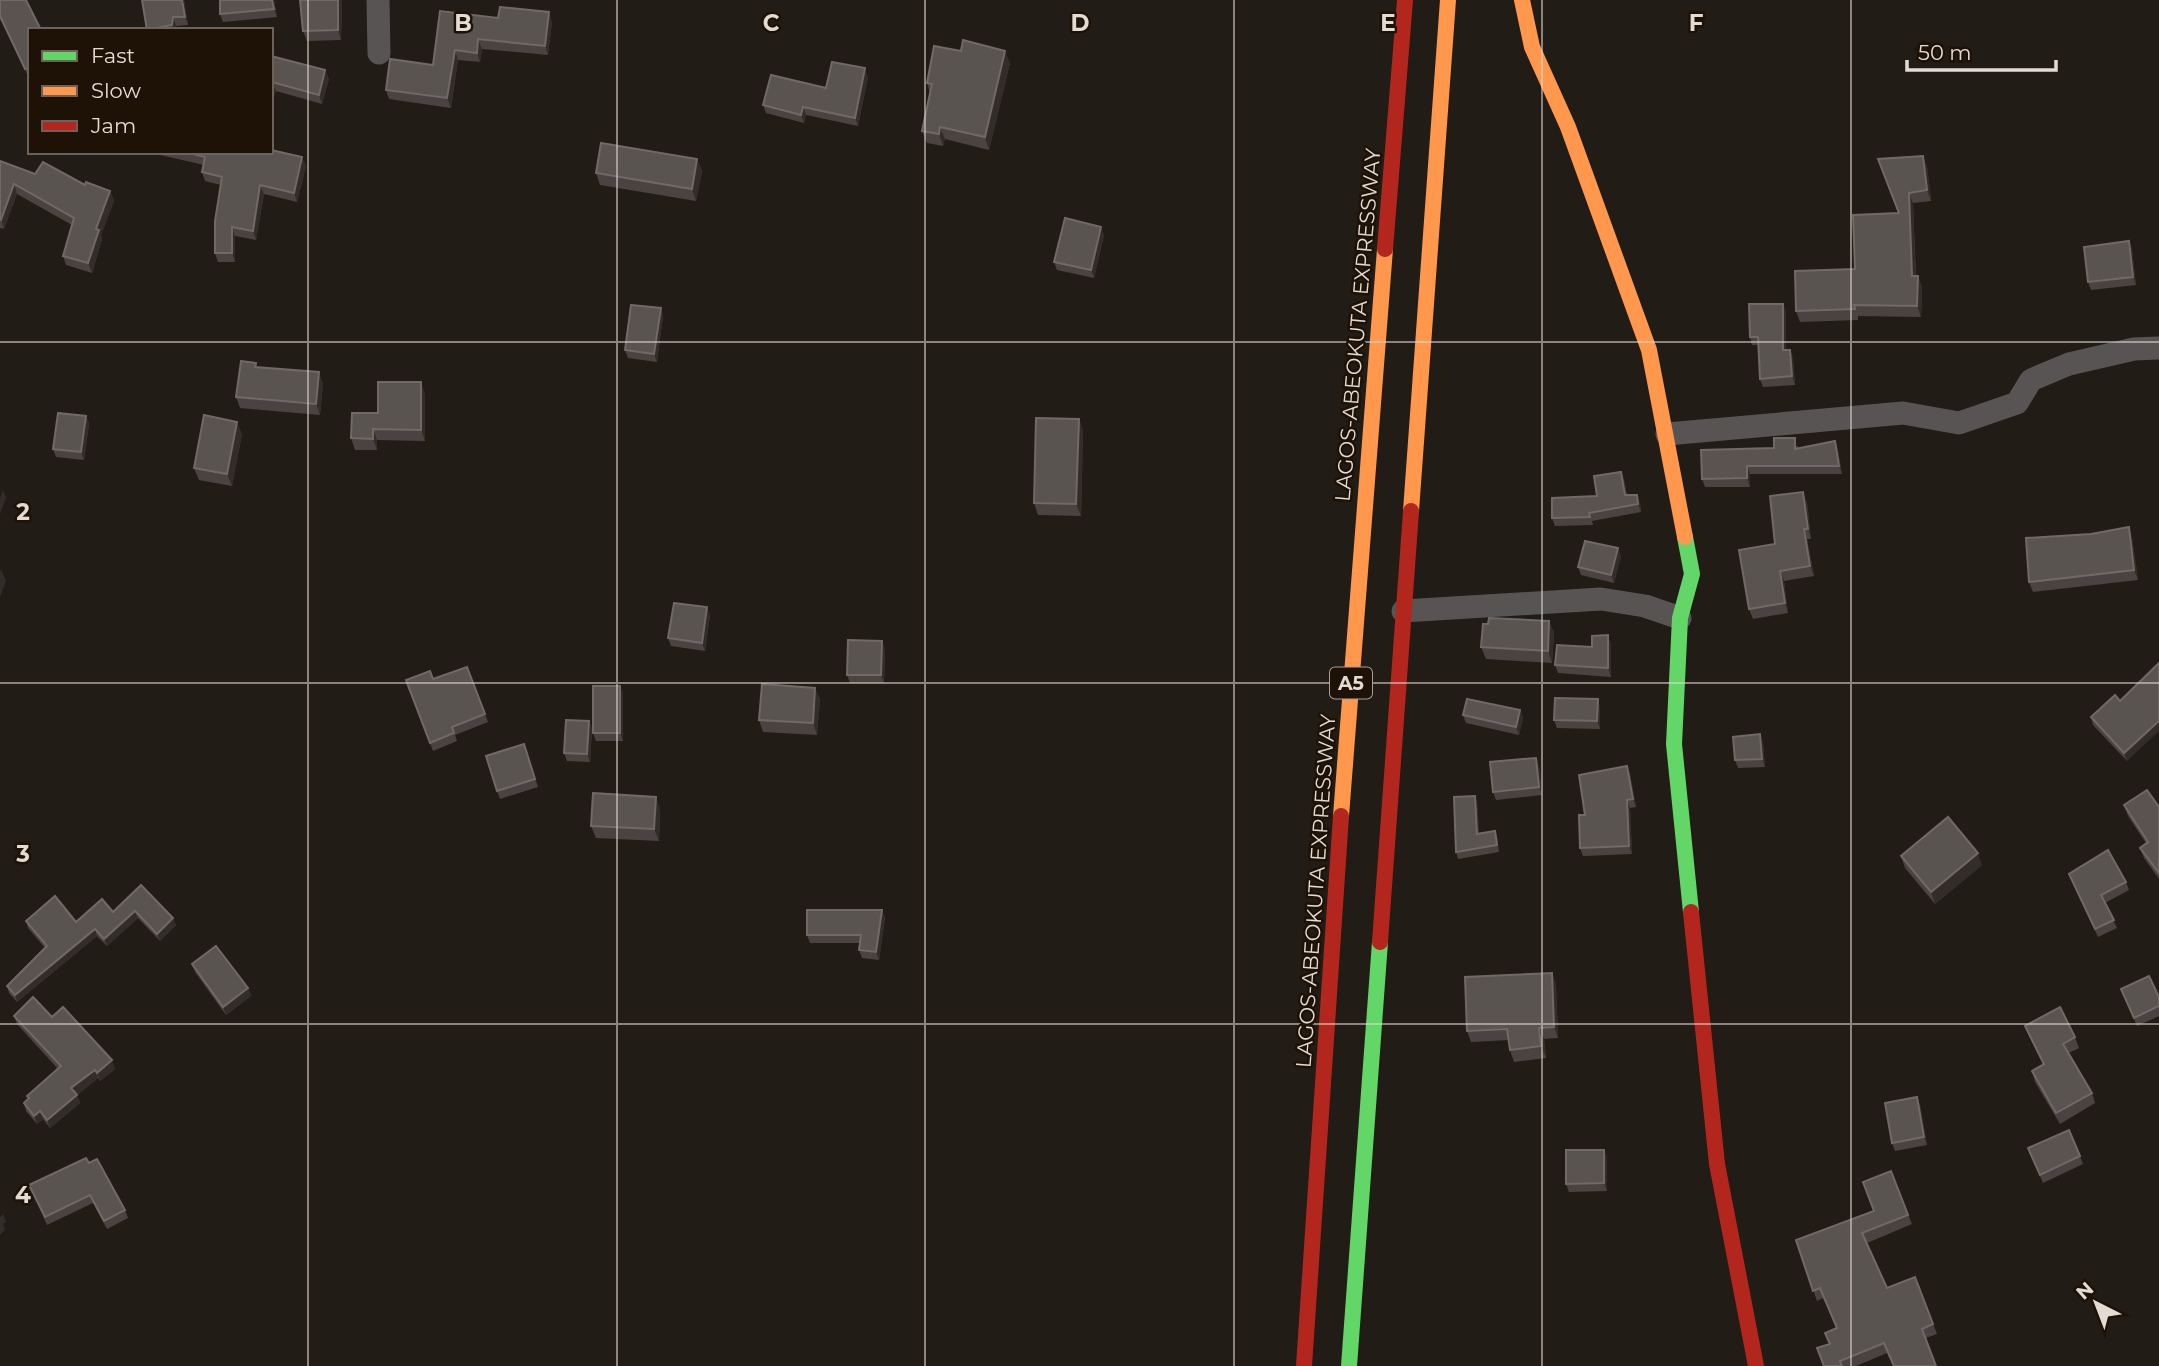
<svg xmlns="http://www.w3.org/2000/svg" width="2159" height="1366" font-family="Montserrat,sans-serif">
<style>
.lines{fill:none;stroke-linecap:round;stroke-linejoin:round}
.street{stroke:#585454;stroke-width:23}
.fast{stroke:#63d668;stroke-width:16}
.slow{stroke:#ff974d;stroke-width:16}
.jam{stroke:#b3261e;stroke-width:16}
.wall{fill:#4a4341}
.shaded-wall{fill:#332d29}
.building{fill:#5a5451;stroke:#706965;stroke-width:2}
.grid{fill:none;stroke:#e4dbd3;stroke-width:2;stroke-opacity:0.55}
.labels{text-anchor:middle;stroke-width:5;stroke-linejoin:round;paint-order:stroke}
.shield{fill:#1e1207;stroke:#a99f96;stroke-width:2}
.shield-label{font-size:19px;font-weight:bold;fill:#e4dbd3}
.street-label{font-size:21px;fill:#e4dbd3;stroke:#1e1207}
.grid-label{font-size:23px;text-anchor:middle;font-weight:bold;fill:#e4dbd3;stroke:#1e1207;stroke-width:5;stroke-linejoin:round;paint-order:stroke}
</style>
<rect width="100%" height="100%" fill="#221c16"/>
<g class="lines">
<g class="street">
<path d="M378,0L379,53"/>
<path d="M1667,434L1903,413L1959,423L2017,403L2031,380L2069,364L2134,349L2159,348"/>
<path d="M1403,611L1601,599L1645,606L1680,618"/>
</g>
<g class="fast">
<path d="M1685,537L1692,574L1680,618L1674,744L1691,912"/>
<path d="M1349,1366L1380,942"/>
</g>
<g class="slow">
<path d="M1522,0L1532,47L1568,127L1649,350L1685,537"/>
<path d="M1411,511L1448,0"/>
<path d="M1341,816L1385,249"/>
</g>
<g class="jam">
<path d="M1385,249L1405,0"/>
<path d="M1691,912L1717,1164L1756,1366"/>
<path d="M1380,942L1411,511"/>
<path d="M1304,1366L1341,816"/>
</g>
</g>
<g class="wall">
<path d="M0,0L30,30V80L0,19Z"/>
<path d="M184,0L188,25L176,26V30H147Z"/>
<path d="M274,0L277,17L223,22L220,14Z"/>
<path d="M300,0H342L341,40L307,41L303,31Z"/>
<path d="M498,18L552,22L548,55L482,49L480,62L458,60L451,108L389,99L386,90L433,65Z"/>
<path d="M271,56L329,79L322,104L276,91L271,103Z"/>
<path d="M1010,63L989,150L945,139L943,146L927,143L922,131L930,94L927,83Z"/>
<path d="M868,77L858,126L806,115L804,123L766,113L763,105Z"/>
<path d="M156,152H271L302,157L306,166L297,202L264,194L256,240L235,236V262H218L215,253L221,185L205,181L202,172L204,165L156,154Z"/>
<path d="M697,159L702,171L696,201L600,185L596,173Z"/>
<path d="M1878,159L1927,166L1931,201L1913,203L1916,276H1918L1922,287L1921,317L1858,316V320L1800,322L1796,311L1855,269L1898,213Z"/>
<path d="M0,161L35,174L110,191L114,201L101,235L102,239L92,273L66,265L63,256L72,225L17,194L4,229L0,228Z"/>
<path d="M1104,235L1094,278L1057,270L1054,262Z"/>
<path d="M2129,241L2132,249L2136,285L2091,290L2088,282Z"/>
<path d="M1783,304L1786,312V350H1790L1793,358L1795,385L1763,387L1760,379L1759,345H1752L1750,337Z"/>
<path d="M661,308L663,316L657,362L628,358L625,350Z"/>
<path d="M256,363L257,367L323,384L320,415L240,408L236,397Z"/>
<path d="M425,394V441L377,440V450H355L351,438L378,413Z"/>
<path d="M86,416L89,424L84,460L56,457L53,449Z"/>
<path d="M1079,419L1083,431L1081,516L1038,515L1034,503Z"/>
<path d="M242,434L232,486L199,480L194,468Z"/>
<path d="M1835,441L1838,450L1842,474H1750V487H1705L1702,479L1774,448L1798,446V448Z"/>
<path d="M1621,472L1624,480L1627,495L1640,503L1641,512L1592,521L1593,525L1555,526L1552,518L1597,496Z"/>
<path d="M1807,502L1811,539H1807L1814,576L1784,581L1788,613L1753,619L1749,609L1775,544Z"/>
<path d="M2091,534L2132,537L2138,580L2033,592L2029,582Z"/>
<path d="M1621,556L1614,583L1581,575L1578,567Z"/>
<path d="M710,615L705,651L671,646L668,638Z"/>
<path d="M1549,621L1554,633L1552,663L1486,659L1481,647Z"/>
<path d="M1611,644V677L1558,673L1555,665L1592,647Z"/>
<path d="M885,649L884,683H850L847,675Z"/>
<path d="M467,667L488,722L455,735L457,741L433,751L406,680L433,679Z"/>
<path d="M620,686L623,694V741H596L593,733Z"/>
<path d="M815,688L820,700L817,735L763,732L759,720Z"/>
<path d="M2120,701L2127,761L2093,725L2091,717Z"/>
<path d="M1600,707V729L1557,728L1554,720Z"/>
<path d="M1520,710L1523,718L1519,735L1466,723L1463,715Z"/>
<path d="M589,721L592,729L590,762L567,761L564,753Z"/>
<path d="M1763,743L1765,767L1738,768L1735,760Z"/>
<path d="M527,752L538,787L500,799L497,791Z"/>
<path d="M1539,766L1542,795L1496,800L1493,792Z"/>
<path d="M1627,766L1630,774L1636,807L1630,808L1632,854L1583,856L1580,848L1585,815Z"/>
<path d="M1477,802L1479,833L1495,831L1497,837L1499,852L1458,859L1456,852Z"/>
<path d="M2124,805L2159,807V879L2144,858L2140,848L2146,843L2128,816Z"/>
<path d="M660,809L659,841L596,838L591,826Z"/>
<path d="M1901,856L1982,865L1935,904L1905,868Z"/>
<path d="M2069,874L2126,882L2129,890L2105,903L2117,928L2098,937Z"/>
<path d="M141,885L176,925L160,941L138,918L107,946L97,936L17,1002L9,993L7,986L45,948L28,928L26,921L76,922L113,912Z"/>
<path d="M882,910L885,918L879,960L862,958L859,950L860,943H810L807,935Z"/>
<path d="M192,964L248,988L251,996L226,1015L195,972Z"/>
<path d="M1552,973L1556,985L1558,1038L1544,1039L1546,1058L1514,1062L1510,1050L1509,1040L1471,1042L1467,1031Z"/>
<path d="M2121,989L2159,997V1016L2137,1026Z"/>
<path d="M14,1016L52,1017L115,1069L100,1081L98,1078L77,1095L80,1103L50,1128L43,1119L37,1124L26,1111L24,1103L28,1099L27,1096L58,1069L17,1024Z"/>
<path d="M2025,1026L2075,1037L2079,1048L2069,1053L2092,1093L2095,1103L2060,1124L2035,1082L2032,1071L2043,1065L2029,1036Z"/>
<path d="M1920,1105L1927,1145L1895,1151L1892,1143Z"/>
<path d="M2028,1148L2080,1156L2083,1164L2043,1183Z"/>
<path d="M1604,1150L1607,1158V1191L1569,1192L1566,1184Z"/>
<path d="M89,1163L125,1210L128,1218L107,1229L93,1203L47,1225L29,1185Z"/>
<path d="M1891,1171L1912,1224L1867,1243L1887,1288L1915,1277L1937,1334L1926,1338L1936,1366H1893L1887,1353L1856,1366H1824L1830,1344L1837,1328L1823,1298L1817,1301L1796,1240L1874,1211Z"/>
</g>
<g class="shaded-wall">
<path d="M182,0H184L188,25L185,17Z"/>
<path d="M272,0H274L277,17L274,9Z"/>
<path d="M338,0H342L341,40L338,30Z"/>
<path d="M549,12L552,22L548,55L545,46Z"/>
<path d="M173,17L176,26V30H174L172,25Z"/>
<path d="M478,39L482,49L480,62L477,53Z"/>
<path d="M455,50L458,60L451,108L447,98Z"/>
<path d="M1005,51L1010,63L989,150L985,137Z"/>
<path d="M865,68L868,77L858,126L855,118Z"/>
<path d="M325,70L329,79L322,104L319,95Z"/>
<path d="M272,82L276,91L271,103V85Z"/>
<path d="M803,107L806,115L804,123L801,115Z"/>
<path d="M940,127L945,139L943,146L939,134Z"/>
<path d="M1923,156L1927,166L1931,201L1927,190Z"/>
<path d="M302,157L306,166L297,202L294,193Z"/>
<path d="M697,159L702,171L696,201L692,189Z"/>
<path d="M14,184L17,194L4,229L1,220Z"/>
<path d="M260,185L264,194L256,240L253,231Z"/>
<path d="M110,191L114,201L101,235L102,239L92,273L88,263L96,229Z"/>
<path d="M1909,193L1913,203L1916,286L1912,276Z"/>
<path d="M232,227L235,236V262L232,253Z"/>
<path d="M1101,227L1104,235L1094,278L1091,270Z"/>
<path d="M2129,241L2132,249L2136,285L2133,277Z"/>
<path d="M1918,276L1922,287L1921,317L1917,306Z"/>
<path d="M1783,304L1786,312V359L1783,350Z"/>
<path d="M661,308L663,316L657,362L654,354Z"/>
<path d="M1790,350L1793,358L1795,385L1792,376Z"/>
<path d="M319,372L323,384L320,415L316,404Z"/>
<path d="M421,382L425,394V441L421,430Z"/>
<path d="M86,416L89,424L84,460L81,452Z"/>
<path d="M1079,419L1083,431L1081,516L1076,504Z"/>
<path d="M237,422L242,434L232,486L227,474Z"/>
<path d="M373,429L377,440V450L373,439Z"/>
<path d="M1835,441L1838,450L1842,474L1839,466Z"/>
<path d="M1747,466L1750,474V487L1747,478Z"/>
<path d="M1621,472L1624,480L1628,503L1625,495Z"/>
<path d="M3,490L6,498L0,514V498Z"/>
<path d="M1803,492L1807,502L1811,539L1808,529Z"/>
<path d="M1637,495L1640,503L1641,512L1638,504Z"/>
<path d="M2129,527L2132,537L2138,580L2134,570Z"/>
<path d="M1804,529L1807,539L1814,576L1810,566Z"/>
<path d="M1618,548L1621,556L1614,583L1611,575Z"/>
<path d="M1,569L6,581L0,597V572Z"/>
<path d="M1780,571L1784,581L1788,613L1785,603Z"/>
<path d="M707,607L710,615L705,651L702,643Z"/>
<path d="M1549,621L1554,633L1552,663L1548,651Z"/>
<path d="M1608,635L1611,644V677L1608,668Z"/>
<path d="M882,641L885,649L884,683L881,675Z"/>
<path d="M620,686L623,694V741L620,733Z"/>
<path d="M815,688L820,700L817,735L813,723Z"/>
<path d="M1598,699L1600,707V729L1597,721Z"/>
<path d="M1520,710L1523,718L1519,735L1516,727Z"/>
<path d="M589,721L592,729L590,762L587,754Z"/>
<path d="M2159,721V731L2127,761L2124,753Z"/>
<path d="M1760,734L1763,743L1765,767L1762,759Z"/>
<path d="M1536,758L1539,766L1542,795L1539,787Z"/>
<path d="M1627,766L1630,774L1636,807L1633,799Z"/>
<path d="M1475,796L1477,802L1479,840L1477,834Z"/>
<path d="M656,797L660,809L659,841L654,829Z"/>
<path d="M1627,800L1630,808L1632,854L1629,846Z"/>
<path d="M1978,853L1982,865L1935,904L1931,892Z"/>
<path d="M882,910L885,918L879,960L876,952Z"/>
<path d="M135,911L138,918L107,946L104,939Z"/>
<path d="M173,918L176,925L160,941L157,934Z"/>
<path d="M95,929L97,936L17,1002L15,995Z"/>
<path d="M1552,973L1556,985L1558,1038L1554,1027Z"/>
<path d="M248,988L251,996L226,1015L223,1007Z"/>
<path d="M1539,1028L1544,1039L1546,1058L1541,1046Z"/>
<path d="M112,1060L115,1069L100,1081L97,1073Z"/>
<path d="M95,1070L98,1078L74,1097L71,1088Z"/>
<path d="M77,1095L80,1103L50,1128L47,1120Z"/>
<path d="M1917,1097L1920,1105L1927,1145L1924,1137Z"/>
<path d="M40,1111L43,1119L37,1124L34,1116Z"/>
<path d="M1604,1150L1607,1158V1191L1604,1183Z"/>
<path d="M3,1214L6,1222L3,1224L5,1230L0,1235V1217Z"/>
</g>
<g class="building">
<path d="M0,0H26L41,30H30V67L25,69L0,16Z"/>
<path d="M142,0H182L185,17H173L172,25L147,30Z"/>
<path d="M220,0H272L274,9L220,14Z"/>
<path d="M300,0H338V30L303,31Z"/>
<path d="M500,7L549,12L545,46L478,39L477,53L455,50L447,98L386,90L390,59L433,65L440,11L498,18Z"/>
<path d="M963,40L1005,51L985,137L940,127L939,134L922,131L932,84L927,83L934,46L961,51Z"/>
<path d="M271,56L325,70L319,95L272,82L271,85Z"/>
<path d="M832,62L865,68L855,118L803,107L801,115L763,105L771,75L826,88Z"/>
<path d="M601,143L697,159L692,189L596,173Z"/>
<path d="M271,150L302,157L294,193L260,185L253,231L232,227V253H215V221L222,177L202,172L205,157L185,152H271Z"/>
<path d="M1923,156L1927,190L1909,193L1912,276H1918L1917,306L1854,305L1855,309L1796,311L1795,271L1855,269L1853,215L1899,213L1878,159Z"/>
<path d="M0,161L35,174L43,162L85,185L86,182L110,191L96,229L99,230L88,263L63,256L74,218L14,184L1,220L0,219Z"/>
<path d="M1065,218L1101,227L1091,270L1054,262Z"/>
<path d="M2129,241L2133,277L2088,282L2084,247Z"/>
<path d="M1749,304H1783V350H1790L1792,376L1760,379L1758,337H1750Z"/>
<path d="M631,305L661,308L654,354L625,350Z"/>
<path d="M241,361L256,363L255,367L319,372L316,404L236,397Z"/>
<path d="M378,382H421V430L373,429V439L351,438L352,413H378Z"/>
<path d="M58,413L86,416L81,452L53,449Z"/>
<path d="M204,415L237,422L227,474L194,468Z"/>
<path d="M1036,418L1079,419L1076,504L1034,503Z"/>
<path d="M1774,438H1795V449L1835,441L1839,466H1747V478L1702,479L1701,450L1774,448Z"/>
<path d="M1621,472L1625,495H1637L1638,504L1589,513L1590,517L1552,518V498L1597,496L1594,476Z"/>
<path d="M1803,492L1808,529H1804L1810,566L1780,571L1785,603L1749,609L1739,550L1775,544L1770,496Z"/>
<path d="M2129,527L2134,570L2029,582L2026,538L2091,534Z"/>
<path d="M1585,541L1618,548L1611,575L1578,567Z"/>
<path d="M674,603L707,607L702,643L668,638Z"/>
<path d="M1489,618L1549,621L1548,651L1481,647L1483,624H1488Z"/>
<path d="M1608,635V668L1555,665L1557,645L1592,647V636Z"/>
<path d="M848,640L882,641L881,675H847Z"/>
<path d="M2159,663V721L2124,753L2091,717L2115,695L2120,701Z"/>
<path d="M467,667L485,714L452,727L454,733L430,743L406,680L430,671L433,679Z"/>
<path d="M762,684L815,688L813,723L759,720Z"/>
<rect x="593" y="686" width="27" height="47"/>
<path d="M1555,698L1598,699L1597,721L1554,720Z"/>
<path d="M1467,699L1520,710L1516,727L1463,715Z"/>
<path d="M566,720L589,721L587,754L564,753Z"/>
<path d="M1760,734L1762,759L1735,760L1733,737Z"/>
<path d="M524,744L535,779L497,791L486,756Z"/>
<path d="M1536,758L1539,787L1493,792L1490,762Z"/>
<path d="M1627,766L1633,799L1627,800L1629,846L1580,848L1579,815H1585L1579,775Z"/>
<path d="M2147,790L2159,807V873L2140,848L2148,842L2124,805Z"/>
<path d="M593,793L656,797L654,829L591,826Z"/>
<path d="M1475,796L1477,834L1495,831L1497,845L1456,852L1454,797Z"/>
<path d="M1948,817L1978,853L1931,892L1901,856Z"/>
<path d="M2108,850L2126,882L2101,895L2114,920L2095,929L2069,874Z"/>
<path d="M141,885L173,918L157,934L135,911L104,939L95,929L15,995L7,986L47,946L26,921L55,896L76,922L102,899L113,912Z"/>
<path d="M807,910H882L876,952L859,950L861,935H807Z"/>
<path d="M216,946L248,988L223,1007L192,964Z"/>
<path d="M1552,973L1554,1027L1539,1028L1541,1046L1510,1050L1507,1029L1467,1031L1465,977Z"/>
<path d="M2149,976L2159,997V1006L2134,1018L2121,989Z"/>
<path d="M33,997L52,1017L63,1007L112,1060L97,1073L95,1070L71,1088L77,1095L47,1120L40,1111L34,1116L24,1103L29,1098L27,1096L61,1066L14,1016Z"/>
<path d="M2060,1007L2075,1037L2063,1044L2092,1093L2056,1113L2032,1071L2044,1064L2025,1026Z"/>
<path d="M1917,1097L1924,1137L1892,1143L1885,1103Z"/>
<path d="M2069,1130L2080,1156L2040,1175L2028,1148Z"/>
<path d="M1566,1150H1604V1183L1566,1184Z"/>
<path d="M86,1158L89,1163L97,1159L125,1210L104,1221L90,1195L45,1217L29,1185Z"/>
<path d="M1891,1171L1908,1215L1862,1233L1887,1288L1915,1277L1933,1324L1922,1329L1936,1366H1894L1884,1343L1840,1361L1842,1366H1824L1817,1348L1830,1344L1825,1333L1837,1328L1820,1288L1813,1291L1796,1240L1874,1211L1863,1182Z"/>
</g>
<path class="grid" d="M308,0V1366M617,0V1366M925,0V1366M1234,0V1366M1542,0V1366M1851,0V1366M0,342H2159M0,683H2159M0,1024H2159"/>
<g class="labels">
<rect class="shield" x="1330" y="667.5" width="42" height="31" rx="5"/>
<g class="shield-label">
<text x="1351" y="690">A5</text>
</g>
<g class="street-label">
<text transform="translate(1358 325) rotate(-85)" y="7">LAGOS-ABEOKUTA EXPRESSWAY</text>
<text transform="translate(1316 891) rotate(-86)" y="7">LAGOS-ABEOKUTA EXPRESSWAY</text>
</g>
</g>
<g class="grid-label">
<text x="463" y="31">B</text>
<text x="771" y="31">C</text>
<text x="1080" y="31">D</text>
<text x="1388" y="31">E</text>
<text x="1696" y="31">F</text>
<text x="23" y="520">2</text>
<text x="23" y="862">3</text>
<text x="23" y="1203">4</text>
</g>
<rect x="28" y="28" width="245" height="126" fill="#1e1207" stroke="#6d6259" stroke-width="2"/>
<rect x="42" y="51" width="35" height="10" fill="#63d668" stroke="#6d6259" stroke-width="2"/>
<text x="91" y="63" font-size="21" fill="#e4dbd3">Fast</text>
<rect x="42" y="86" width="35" height="10" fill="#ff974d" stroke="#6d6259" stroke-width="2"/>
<text x="91" y="98" font-size="21" fill="#e4dbd3">Slow</text>
<rect x="42" y="121" width="35" height="10" fill="#b3261e" stroke="#6d6259" stroke-width="2"/>
<text x="91" y="133" font-size="21" fill="#e4dbd3">Jam</text>
<g transform="translate(2096 1303) rotate(318)" stroke="#1e1207" stroke-width="5" paint-order="stroke">
<path d="M0-5L12 26L0 18L-12 26Z" fill="#e4dbd3"/>
<text y="-10" font-size="19" font-weight="bold" text-anchor="middle" fill="#e4dbd3">N</text>
</g>
<path d="M1907 60v10h149v-10" fill="none" stroke="#e4dbd3" stroke-width="3.5"/>
<text x="1918" y="60" font-size="21" fill="#e4dbd3" stroke="#1e1207" stroke-width="5" paint-order="stroke">50 m</text>
</svg>
